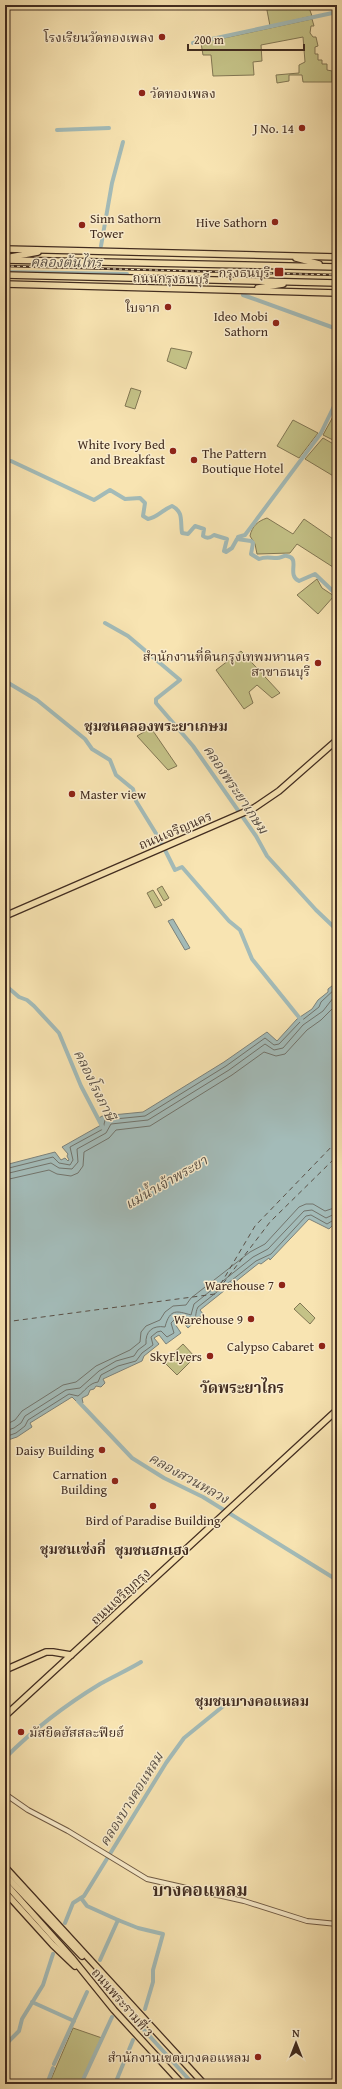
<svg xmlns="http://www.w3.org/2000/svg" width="342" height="2089" font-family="'Gentium Book Plus','Noto Serif Thai',serif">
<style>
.green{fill:#c4c287;stroke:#827754}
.water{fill:#a3bbb8;stroke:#7c827b}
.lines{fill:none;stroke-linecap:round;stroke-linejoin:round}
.shore{stroke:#72746c;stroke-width:1}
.canal{stroke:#a3bbb8;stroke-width:4}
.ferry{stroke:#5a5046;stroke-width:1;stroke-dasharray:5 4;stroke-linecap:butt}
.minor-casing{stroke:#6f5a44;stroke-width:6}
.major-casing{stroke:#412c20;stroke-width:8}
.minor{stroke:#faedcd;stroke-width:4}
.major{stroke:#f8e4b2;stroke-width:5.5}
.rail-casing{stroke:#412c20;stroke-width:2.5}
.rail{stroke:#faedcd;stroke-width:1;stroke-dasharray:3;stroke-linecap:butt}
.poi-dot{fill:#8f2418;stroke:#faedcd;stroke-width:1.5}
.labels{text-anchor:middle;stroke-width:3;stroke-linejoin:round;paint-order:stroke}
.poi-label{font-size:13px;fill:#412c20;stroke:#faedcd;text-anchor:end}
.street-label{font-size:13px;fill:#412c20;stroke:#faedcd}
.water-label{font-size:14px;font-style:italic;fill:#5a5046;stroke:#faedcd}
.neighbourhood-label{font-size:14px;font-weight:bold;fill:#412c20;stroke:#faedcd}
.quarter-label{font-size:15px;font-weight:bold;fill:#412c20;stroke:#faedcd}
.district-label{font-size:17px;font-weight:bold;fill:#412c20;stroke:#faedcd}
</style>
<rect width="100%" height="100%" fill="#f8e4b2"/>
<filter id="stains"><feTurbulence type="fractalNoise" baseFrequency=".005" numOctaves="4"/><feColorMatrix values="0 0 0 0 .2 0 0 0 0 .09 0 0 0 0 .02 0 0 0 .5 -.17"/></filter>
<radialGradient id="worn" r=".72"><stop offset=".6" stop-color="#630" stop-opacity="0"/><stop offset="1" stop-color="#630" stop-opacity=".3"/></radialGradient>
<g class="green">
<path d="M266,5H308L312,16L270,26Z"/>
<path d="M312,19L314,26H311L310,33L313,37H316L318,46L315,47V54H318V60H322V64H327V70L332,71V82H303L302,75H289V81L277,83L276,75L299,73V65L305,62L303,37L261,45L262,61L253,62L254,75L213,76L211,55H203L201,43Z"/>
<path d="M171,348L192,352L186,369L167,361Z"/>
<path d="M131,388L141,391L135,409L125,406Z"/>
<path d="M335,413L337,414V442L323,435Z"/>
<path d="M293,420L318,433L299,458L277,446Z"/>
<path d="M323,438L337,446V474L335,477L305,459Z"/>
<path d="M267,518L293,534L304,519L336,541V569L297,544L290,553L257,554L255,544L250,536C252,526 258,521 267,518Z"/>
<path d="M317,579L322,588L334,596L318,614L297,595Z"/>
<path d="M241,651L280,693L272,698L257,685L249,692L253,703L244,709L216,670Z"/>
<path d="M151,728L177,766L168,770L137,736Z"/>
<path d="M162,886L169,898L164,901L157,889Z"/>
<path d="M153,890L162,905L155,908L147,893Z"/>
<path d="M300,1303L315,1318L310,1324L294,1309Z"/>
<path d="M183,1344L195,1357L177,1375L164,1362Z"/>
<path d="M73,2028L102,2038L82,2084H49Z"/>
</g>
<g class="water">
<path d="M173,919L190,948L185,950L168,921Z"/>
<path d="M337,982V1221L329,1229L309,1219L270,1260L269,1258L261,1264L259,1263L200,1310L203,1314L188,1328L180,1319L175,1324L181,1333L166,1344L159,1335L154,1338L159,1344L144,1356L142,1361L103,1379L105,1383L101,1387L96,1386L94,1389L90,1390L88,1395L82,1398L83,1403L80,1405L72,1397L30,1423L32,1427L17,1437L5,1441V1165L55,1152L61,1160L65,1158L68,1161L69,1160L67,1156L68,1154L62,1147L101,1125L99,1118L102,1116L143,1112L224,1062L267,1032L277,1041L297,1019L312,1009L318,1000L328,992V989Z"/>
</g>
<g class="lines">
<g class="shore">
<path d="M5,1169L53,1157L59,1163L70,1165L73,1160L70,1147L103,1129L105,1120L145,1116L226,1066L265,1038L274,1045L279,1044L300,1022L319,1007L321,1002L337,987"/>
<path d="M5,1174L51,1163L59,1168L72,1169L78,1162L77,1149L106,1133L111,1124L148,1120L229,1070L265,1044L274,1050L283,1048L303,1025L323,1011L337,993"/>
<path d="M5,1180L49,1170L57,1174L71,1176L78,1173L83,1166L84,1152L109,1138L116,1130L150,1126L232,1075L264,1052L276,1056L285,1054L307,1030L321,1020L337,1004"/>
<path d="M5,1425L15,1420L22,1411L63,1385L76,1382L96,1366L130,1350L140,1342L141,1332L146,1326L160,1320L165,1312L173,1306L186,1305L191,1298L250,1252L265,1244L299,1207L306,1204H313L325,1211L337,1207"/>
<path d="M5,1431L14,1428L21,1423L25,1416L66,1390L80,1388L99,1371L116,1361L134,1356L138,1350L146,1344C145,1331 153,1325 165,1327C170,1308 177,1311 191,1315L194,1304L253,1257L268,1249L304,1211L312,1210L326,1218L337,1213"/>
<path d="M5,1437L16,1433L25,1426L28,1420L69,1394L78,1396C85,1391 89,1383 98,1382L101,1375L118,1366L136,1361L142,1353L153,1345L151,1337L157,1332L161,1331L167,1337L174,1333L171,1323L178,1316H183L188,1322C199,1318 194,1314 198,1307L256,1261L271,1254L306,1216L311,1215L327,1224L337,1218"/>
</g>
<g class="canal">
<path d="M193,43L337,12"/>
<path d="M57,130L109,128"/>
<path d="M101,246L112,183L123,142"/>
<path d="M5,272L127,274"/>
<path d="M243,295L337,329"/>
<path d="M5,461H11L94,500L110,490L125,499L140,498L145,503L143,516L148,519C158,517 162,510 172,506C184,512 180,521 182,533L188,534L195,526L204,529L203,536C207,539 210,538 214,535L227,539L224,551L226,552L232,548L237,539L251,541L253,543L251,554L259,559C266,556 270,558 277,558C281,558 284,555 287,556C301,558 286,575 299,581L315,574L337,595"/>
<path d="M238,537L245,535L321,433L337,400"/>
<path d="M105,623L128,636L180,680L156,699V703L193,746L256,836L267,856L316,910L337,930"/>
<path d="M5,681L37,700L85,739L92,749L110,760L116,775L133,789L136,801L160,840L175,870L182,867L229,921L240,930L252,959L302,1021"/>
<path d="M5,985L19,997L27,1000L34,1006L59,1033L81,1086L103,1128"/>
<path d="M78,1401L132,1458L164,1478L203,1497L337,1580"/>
<path d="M5,1758C33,1730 67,1704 100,1684C114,1676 128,1670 141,1662"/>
<path d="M81,1898L87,1906L118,1920L100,1960"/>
<path d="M118,1920L138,1928L163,1934L153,1970V1982L145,2009"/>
<path d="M65,1923L73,1903L84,1896L166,1763L184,1738L232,1699"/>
<path d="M32,2002L74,2021"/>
<path d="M135,2020L193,2084"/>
<path d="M5,2048L7,2043L19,2031L22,2019L43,1985L53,1954"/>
<path d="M54,2064L87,1992"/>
<path d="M47,2084L53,2068"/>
<path d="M81,2084L112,2017"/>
<path d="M115,2084L133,2040"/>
</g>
<g class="ferry">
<path d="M216,1292L255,1226L337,1141"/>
<path d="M5,1322L215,1294L270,1222L337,1156"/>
</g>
<g class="minor-casing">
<path id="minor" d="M5,1794L28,1810L68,1831L147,1879L244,1901L307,1921L337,1924"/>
</g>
<g class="major-casing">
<g id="major">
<path d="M5,249L337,257"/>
<path d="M11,257L38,252"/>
<path d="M296,258L319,264"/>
<path d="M5,260L337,267"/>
<path d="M5,275L337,283"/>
<path d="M5,284L337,293"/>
<path d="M258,288L283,284"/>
<path d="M5,916L254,808L279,791L337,740"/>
<path d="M5,1670L46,1652H53L71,1655"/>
<path d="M5,1716L337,1410"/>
<path d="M5,1867L204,2084"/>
<path d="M5,1875L82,1956"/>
<path d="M5,1883L72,1958L114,2010L182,2084"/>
<path d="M5,1892L53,1945L75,1966"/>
</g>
</g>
<use href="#minor" class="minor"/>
<use href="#major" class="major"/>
<g class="rail-casing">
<path id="rail" d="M5,266L337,275"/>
</g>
<use href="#rail" class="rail"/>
</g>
<g class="poi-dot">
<circle cx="162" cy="37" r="4"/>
<circle cx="142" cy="93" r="4"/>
<circle cx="302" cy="128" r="4"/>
<circle cx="275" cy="222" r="4"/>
<circle cx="82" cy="225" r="4"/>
<rect x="274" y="267" width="10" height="10" rx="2"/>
<circle cx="168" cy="307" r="4"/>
<circle cx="276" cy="323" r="4"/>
<circle cx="173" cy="451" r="4"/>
<circle cx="194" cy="460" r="4"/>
<circle cx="318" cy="663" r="4"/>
<circle cx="72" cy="794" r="4"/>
<circle cx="282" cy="1285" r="4"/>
<circle cx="251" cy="1319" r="4"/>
<circle cx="322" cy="1346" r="4"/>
<circle cx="210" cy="1356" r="4"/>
<circle cx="102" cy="1450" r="4"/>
<circle cx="115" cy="1481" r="4"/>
<circle cx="153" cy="1506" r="4"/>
<circle cx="21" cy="1732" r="4"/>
<circle cx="258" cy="2057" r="4"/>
</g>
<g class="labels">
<g class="poi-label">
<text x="154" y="42">โรงเรียนวัดทองเพลง</text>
<text x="150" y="98" text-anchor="start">วัดทองเพลง</text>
<text x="294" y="133">J No. 14</text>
<text x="90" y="223" text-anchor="start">Sinn Sathorn<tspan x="90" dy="15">Tower</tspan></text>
<text x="267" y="227">Hive Sathorn</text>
<text x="270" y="277">กรุงธนบุรี</text>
<text x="160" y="312">ใบจาก</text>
<text x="268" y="321">Ideo Mobi<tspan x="268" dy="15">Sathorn</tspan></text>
<text x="165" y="449">White Ivory Bed<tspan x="165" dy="15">and Breakfast</tspan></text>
<text x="202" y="458" text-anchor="start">The Pattern<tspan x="202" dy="15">Boutique Hotel</tspan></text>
<text x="310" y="661">สํานักงานที่ดินกรุงเทพมหานคร<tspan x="310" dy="15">สาขาธนบุรี</tspan></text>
<text x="80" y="799" text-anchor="start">Master view</text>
<text x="274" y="1290">Warehouse 7</text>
<text x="243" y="1324">Warehouse 9</text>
<text x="314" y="1351">Calypso Cabaret</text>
<text x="202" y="1361">SkyFlyers</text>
<text x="94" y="1455">Daisy Building</text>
<text x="107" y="1479">Carnation<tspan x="107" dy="15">Building</tspan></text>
<text x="153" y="1525" text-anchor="middle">Bird of Paradise Building</text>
<text x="29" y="1737" text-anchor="start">มัสยิดฮัสสละฟียฮ์</text>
<text x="250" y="2062">สำนักงานเขตบางคอแหลม</text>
</g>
<g class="street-label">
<text transform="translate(171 278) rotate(1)" y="5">ถนนกรุงธนบุรี</text>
<text transform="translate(175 830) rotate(-23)" y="5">ถนนเจริญนคร</text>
<text transform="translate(120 1596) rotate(-43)" y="5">ถนนเจริญกรุง</text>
<text transform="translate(123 2002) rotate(49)" y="5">ถนนพระรามที่ 3</text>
</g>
<g class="water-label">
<text transform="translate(66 262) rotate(1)" y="5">คลองต้นไทร</text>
<text transform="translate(236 789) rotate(56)" y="5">คลองพระยาเกษม</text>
<text transform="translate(95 1085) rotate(64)" y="5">คลองโรงภาษี</text>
<text transform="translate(166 1182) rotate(-30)" y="5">แม่น้ำเจ้าพระยา</text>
<text transform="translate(189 1478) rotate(29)" y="5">คลองสวนหลวง</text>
<text transform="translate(131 1799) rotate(-58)" y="5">คลองบางคอแหลม</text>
</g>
<g class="neighbourhood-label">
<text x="156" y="731">ชุมชนคลองพระยาเกษม</text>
<text x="73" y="1554">ชุมชนเซ่งกี่</text>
<text x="152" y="1555">ชุมชนฮกเฮง</text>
<text x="252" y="1706">ชุมชนบางคอแหลม</text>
</g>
<g class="quarter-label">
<text x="242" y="1393">วัดพระยาไกร</text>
</g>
<g class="district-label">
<text x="200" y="1896">บางคอแหลม</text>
</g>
</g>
<rect width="342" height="2089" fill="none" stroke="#f8e4b2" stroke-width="20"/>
<rect x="6" y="6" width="330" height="2077" fill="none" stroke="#412c20" stroke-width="2"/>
<rect x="10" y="10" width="322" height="2069" fill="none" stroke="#412c20"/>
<g transform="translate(296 2043)" stroke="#faedcd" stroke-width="3" paint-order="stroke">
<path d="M0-3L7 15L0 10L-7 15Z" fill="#412c20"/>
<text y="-6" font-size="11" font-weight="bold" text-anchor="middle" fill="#412c20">N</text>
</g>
<path d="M188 44v6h116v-6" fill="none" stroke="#412c20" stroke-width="2"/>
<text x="194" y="44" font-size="12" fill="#412c20" stroke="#faedcd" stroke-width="3" paint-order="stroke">200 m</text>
<rect width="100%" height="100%" filter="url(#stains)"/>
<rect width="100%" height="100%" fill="url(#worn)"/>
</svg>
